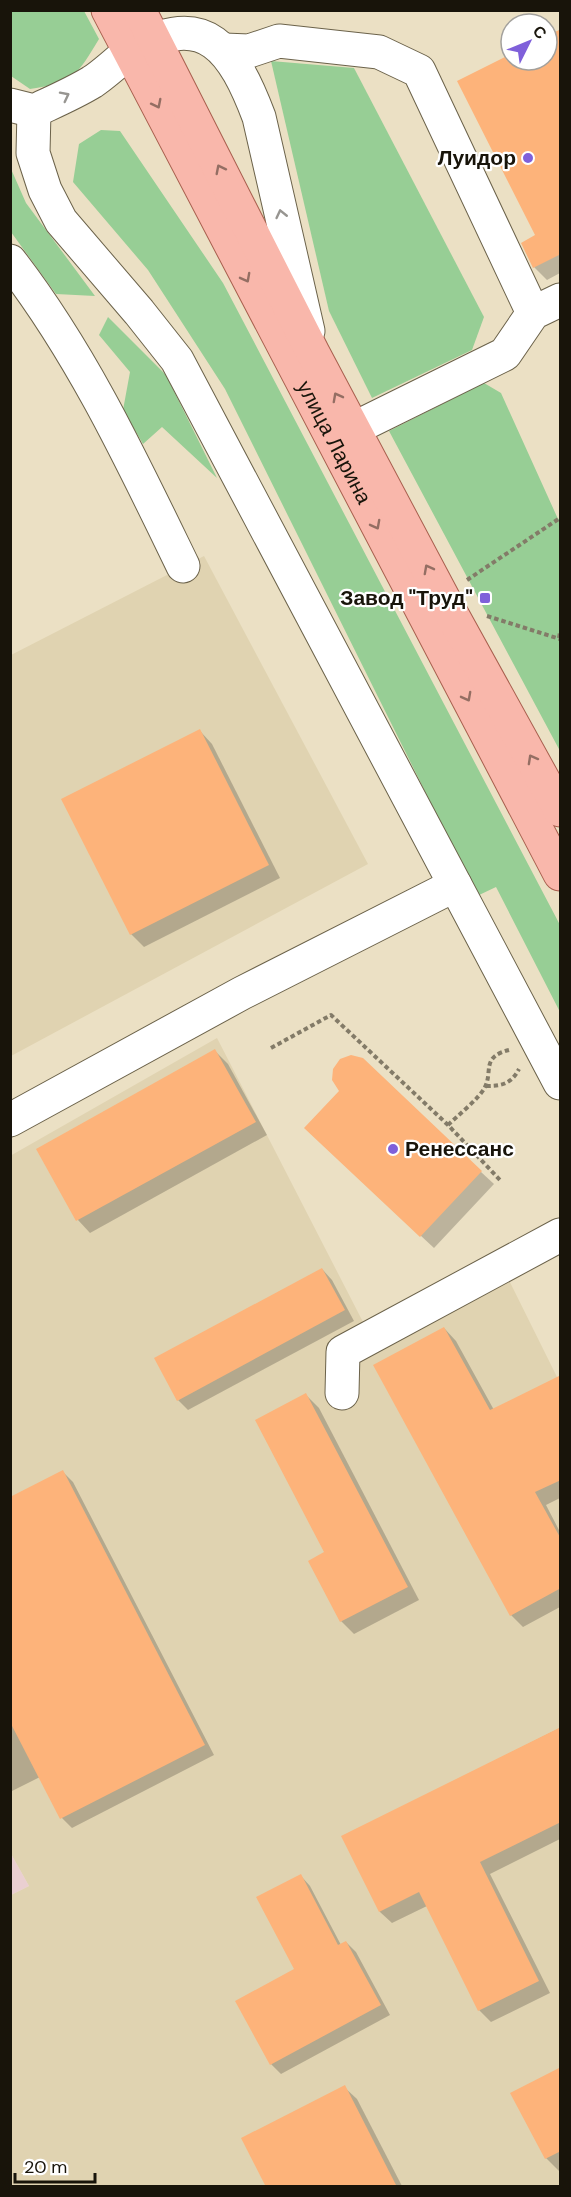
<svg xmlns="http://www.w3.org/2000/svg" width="571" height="2197" font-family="'DM Sans',sans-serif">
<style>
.built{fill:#e0d3b1}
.education{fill:#eacfd1}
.green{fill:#97ce95}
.shadow{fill:#0003}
.building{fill:#fdb37a}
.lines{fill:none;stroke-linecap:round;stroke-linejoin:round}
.minor-casing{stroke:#6b624a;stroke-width:35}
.major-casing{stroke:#a85f4e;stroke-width:35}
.path{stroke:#837b68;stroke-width:4;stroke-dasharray:4.5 3;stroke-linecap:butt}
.minor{stroke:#fff;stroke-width:33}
.major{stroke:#f9b7ab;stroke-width:33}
.oneway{stroke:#979591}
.oneway2{stroke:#946e63}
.poi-dot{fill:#7f60da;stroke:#fff;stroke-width:2}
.labels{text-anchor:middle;stroke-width:4.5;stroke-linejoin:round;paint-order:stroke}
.poi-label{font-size:21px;font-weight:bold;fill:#18140a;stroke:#fff;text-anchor:end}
.street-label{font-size:21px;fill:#18140a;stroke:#fff}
</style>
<rect width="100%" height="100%" fill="#ebe0c4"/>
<g class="built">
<path d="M204,556L368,864L11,1056V655Z"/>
<path d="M217,1038L363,1322L495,1252L560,1383V2186H11V1895L29,1886L10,1852V1156Z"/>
</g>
<path class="education" d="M10,1852L29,1886L11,1895H10Z"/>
<g class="green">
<path d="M10,11H84L99,39C77,75 74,83 30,89L11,76Z"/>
<path d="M271,61L354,68L484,317L472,350L372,398L329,311Z"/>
<path d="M101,130L120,131L223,283L560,925V1012L496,887L477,896L225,389L148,270L73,182L79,144Z"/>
<path d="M11,169L26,203L95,296L56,294L11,232Z"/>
<path d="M108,317L166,375L217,478L162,427L143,444L123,410L130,372L99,335Z"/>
<path d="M484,383L501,393L558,519L560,518V751L389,431Z"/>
</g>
<g class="shadow">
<path d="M560,30V273L547,280L534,267L537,236L459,81L511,55V60H547V37Z"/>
<path d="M200,731L212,744L280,878L144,947L131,934Z"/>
<path d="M215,1051L228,1064L267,1135L90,1233L78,1220L38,1149Z"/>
<path d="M341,1091L481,1172L494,1184L434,1248L319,1141Z"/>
<path d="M322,1269L332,1280L354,1321L188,1410L178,1400Z"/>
<path d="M444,1328L456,1341L494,1410L560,1382V1498L546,1505L560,1532V1607L523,1627L511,1615Z"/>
<path d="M306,1395L319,1408L419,1600L354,1634L341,1621L326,1553Z"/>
<path d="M63,1472L73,1482L214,1755L72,1828L62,1818L40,1777L10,1792V1499Z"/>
<path d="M560,1728V1839L490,1874L550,1993L491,2022L479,2010L427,1906L392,1923L380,1912L343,1837Z"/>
<path d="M301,1876L310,1886L341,1945L346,1942L356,1952L390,2015L281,2074L271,2064L296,1970Z"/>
<path d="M560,2068V2170L559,2171L546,2158Z"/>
<path d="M344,2087L357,2099L402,2186H268Z"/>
</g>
<g class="building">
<path d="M561,29V254L533,268L521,243L535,235L457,81L511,54V60H547V36Z"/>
<path d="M200,729L269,865L130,935L61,799Z"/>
<path d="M215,1049L256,1122L76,1221L36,1149Z"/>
<path d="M351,1055L363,1058L482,1171L420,1237L304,1128L339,1091L332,1080L333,1069L340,1059Z"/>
<path d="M322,1268L345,1310L177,1401L154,1358Z"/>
<path d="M444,1327L490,1410L561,1375V1480L535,1492L561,1539V1588L510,1616L373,1365Z"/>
<path d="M306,1393L408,1587L340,1622L308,1561L324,1552L255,1420Z"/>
<path d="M63,1470L205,1745L60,1819L10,1722V1497Z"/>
<path d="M561,1727V1822L480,1862L539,1981L478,2011L419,1892L379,1912L341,1836Z"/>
<path d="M301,1874L338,1945L346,1941L381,2005L270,2065L235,2001L294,1969L256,1897Z"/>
<path d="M561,2067V2151L545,2159L510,2093Z"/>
<path d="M345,2085L397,2187H266L241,2138Z"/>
</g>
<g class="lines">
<g class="minor-casing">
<g id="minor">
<path d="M224,50L249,51L279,41L379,52L419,71L533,313"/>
<path d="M10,105L34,111C53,102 74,93 92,82C106,73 118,60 132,51C206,7 234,51 259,117L308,331"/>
<path d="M34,111L33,153L45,190L61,221L139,312L177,360L560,1083"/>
<path d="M10,261C82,354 132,461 183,566"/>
<path d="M353,429L505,354L533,313L560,300"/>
<path d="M10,1120L242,993L455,885"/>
<path d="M342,1393L343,1352L560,1235"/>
</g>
</g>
<g class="major-casing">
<g id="major">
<path id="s1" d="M108,10L560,874"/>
<path d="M139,10L313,353L450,611L560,810"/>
</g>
</g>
<g class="path">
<path d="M467,580L560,518"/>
<path d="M487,616L560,639"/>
<path d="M559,638L560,632"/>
<path d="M271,1048L331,1015L448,1125L500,1180"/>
<path d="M486,1086C502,1086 511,1084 519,1069"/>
<path d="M448,1125C457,1116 480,1098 485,1087C493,1071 481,1057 509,1050"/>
</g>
<use href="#minor" class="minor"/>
<use href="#major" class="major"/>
</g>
<defs><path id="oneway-chevron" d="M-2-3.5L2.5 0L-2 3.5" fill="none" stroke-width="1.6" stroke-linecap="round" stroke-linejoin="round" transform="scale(1.5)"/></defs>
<g class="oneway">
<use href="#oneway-chevron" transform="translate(65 96) rotate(-27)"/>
<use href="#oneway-chevron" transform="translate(281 214) rotate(-103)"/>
</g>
<g class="oneway2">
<use href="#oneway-chevron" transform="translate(157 104) rotate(63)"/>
<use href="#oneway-chevron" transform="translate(220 169) rotate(-117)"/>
<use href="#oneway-chevron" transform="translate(246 278) rotate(62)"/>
<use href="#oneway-chevron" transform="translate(337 397) rotate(-118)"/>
<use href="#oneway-chevron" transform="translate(376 525) rotate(62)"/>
<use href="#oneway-chevron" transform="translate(428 569) rotate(-118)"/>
<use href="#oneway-chevron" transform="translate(467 697) rotate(62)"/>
<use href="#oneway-chevron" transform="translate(532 759) rotate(-119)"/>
</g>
<g class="poi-dot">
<circle cx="528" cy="158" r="6"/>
<rect x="479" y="592" width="12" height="12" rx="3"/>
<circle cx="393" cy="1149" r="6"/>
</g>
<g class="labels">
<g class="poi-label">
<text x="516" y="165">Луидор</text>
<text x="473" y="605">Завод "Труд"</text>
<text x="405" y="1156" text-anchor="start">Ренессанс</text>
</g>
<g class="street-label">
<text dy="7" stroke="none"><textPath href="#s1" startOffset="488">улица Ларина</textPath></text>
</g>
</g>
<rect width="571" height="2197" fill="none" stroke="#18140a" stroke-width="24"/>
<g transform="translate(529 42) rotate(47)"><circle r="28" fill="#ffffff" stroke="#a3a19d" stroke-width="1.5"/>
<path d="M0-4.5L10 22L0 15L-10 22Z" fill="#7f60da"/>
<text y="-9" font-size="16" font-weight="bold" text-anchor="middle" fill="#18140a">С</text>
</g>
<path d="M15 2173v9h80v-9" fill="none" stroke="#18140a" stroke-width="3"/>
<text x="24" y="2173" font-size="18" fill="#18140a" stroke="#ffffff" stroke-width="4.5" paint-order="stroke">20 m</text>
</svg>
